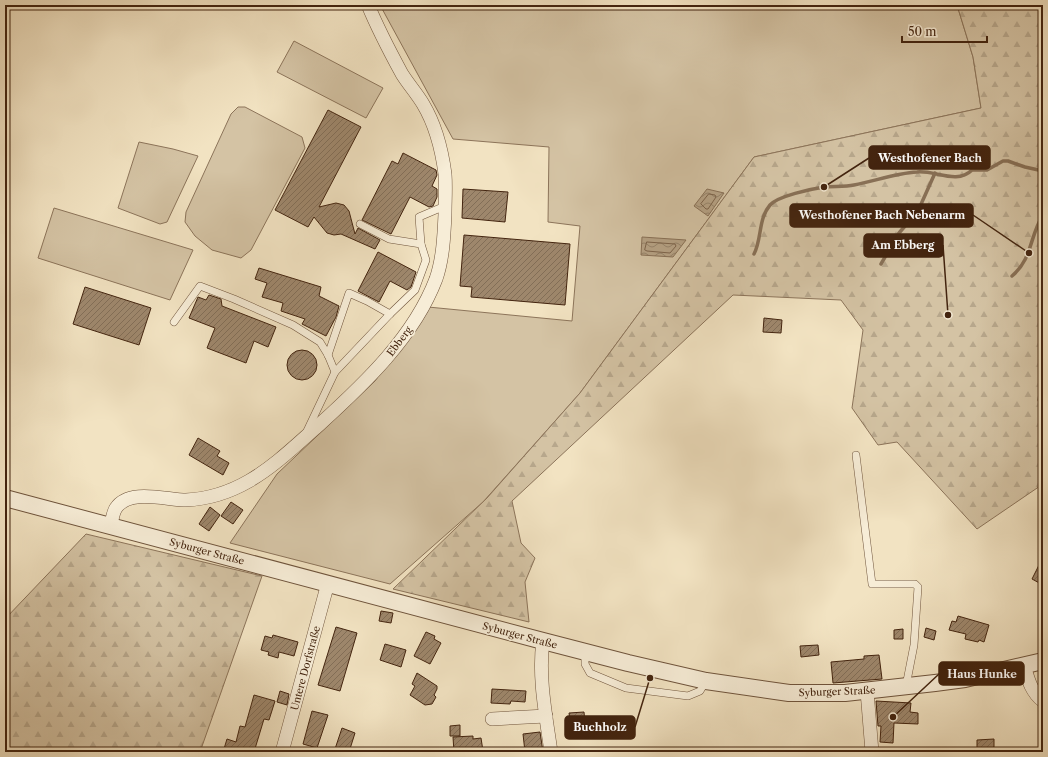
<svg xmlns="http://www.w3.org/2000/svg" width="1048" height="757" font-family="'Libre Caslon Text',serif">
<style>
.green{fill:#d4c3a4;stroke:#8c745a}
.forest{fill:url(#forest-firs);stroke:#8c745a}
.water{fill:url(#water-waves);stroke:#887056}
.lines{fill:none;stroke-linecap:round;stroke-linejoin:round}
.shore{stroke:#7c634a;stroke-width:1}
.stream{stroke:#887056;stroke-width:3.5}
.building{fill:url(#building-hatch);stroke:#43240f}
.service-casing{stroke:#6f543c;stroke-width:8}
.minor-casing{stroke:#6f543c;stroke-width:14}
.tertiary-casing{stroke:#6f543c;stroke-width:18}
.service{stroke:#f7edd7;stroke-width:7}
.minor{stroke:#f7edd7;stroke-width:13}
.tertiary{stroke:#f7edd7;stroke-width:16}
.labels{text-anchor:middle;stroke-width:3.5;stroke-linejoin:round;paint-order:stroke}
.street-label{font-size:10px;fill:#43240f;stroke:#f7edd7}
.leader{fill:none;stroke:#43240f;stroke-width:1.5}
.callout-dot{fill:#43240f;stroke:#f7edd7;stroke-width:1.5}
.callout{fill:#43240f;stroke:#43240f;stroke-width:1.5}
.callout-label{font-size:11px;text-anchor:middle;font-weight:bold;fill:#fff}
</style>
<defs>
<pattern id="forest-firs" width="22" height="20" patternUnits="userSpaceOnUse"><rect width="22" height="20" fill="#d4c3a4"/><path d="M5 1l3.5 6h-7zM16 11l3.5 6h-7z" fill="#b7a78c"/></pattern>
<pattern id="water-waves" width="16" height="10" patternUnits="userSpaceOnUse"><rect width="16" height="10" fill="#b6a285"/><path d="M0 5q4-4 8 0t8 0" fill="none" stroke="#96846b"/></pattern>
<pattern id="building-hatch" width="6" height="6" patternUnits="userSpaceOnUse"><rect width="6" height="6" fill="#9e876c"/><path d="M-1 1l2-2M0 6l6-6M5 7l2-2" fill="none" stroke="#826e57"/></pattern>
</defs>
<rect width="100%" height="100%" fill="#f2e3c2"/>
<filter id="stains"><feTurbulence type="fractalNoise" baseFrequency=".005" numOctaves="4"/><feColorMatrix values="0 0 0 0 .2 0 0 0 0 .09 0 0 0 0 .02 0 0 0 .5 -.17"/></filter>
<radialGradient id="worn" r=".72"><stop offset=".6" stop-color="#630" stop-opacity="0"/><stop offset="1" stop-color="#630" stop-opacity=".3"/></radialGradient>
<g class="green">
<path d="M380,5H957L973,57L981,108L754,157L580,393L483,502L390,584L230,543L277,474L375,381L428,307L572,321L580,226L548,222L549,147L453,139Z"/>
<path d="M294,41L383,88L366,118L277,72Z"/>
<path d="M238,107H245L302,137L305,148L251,250L241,258L212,250L195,236L185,222L186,212L231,114Z"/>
<path d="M139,142L173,149L198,156L167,222L160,224L118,208Z"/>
<path d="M54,208L193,250L170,300L38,258Z"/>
</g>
<g class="forest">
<path d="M957,5H1043V484L977,529L897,442L878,445L852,408L863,330L841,300L733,295L512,501L521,543L535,558L525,582L529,622L393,589L487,498L580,393L754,157L981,108L973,57Z"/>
<path d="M86,534L262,576L200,752H5V619Z"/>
</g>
<g class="water">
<path d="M707,189L724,193L708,216L694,206Z"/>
<path d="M642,237L686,240L673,257L641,255Z"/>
</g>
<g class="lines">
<g class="shore">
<path d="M709,194L715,195L716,197L708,209H706L701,204Z"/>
<path d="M647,242L675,244L676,246L670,253L647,251L645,250Z"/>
</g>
<g class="stream">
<path d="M754,254C762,239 758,219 770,205C778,196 811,189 824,187C834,186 845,187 854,185C875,181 896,173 917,172C935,170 957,185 972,170H987L1003,161H1008L1025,167L1043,171"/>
<path d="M881,264L899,233L918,211L935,173"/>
<path d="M1012,276C1033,258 1029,237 1043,215"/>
<path d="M1039,400L1043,377"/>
</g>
</g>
<g class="building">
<path d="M328,110L361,127L319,207L336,203L344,205L349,211L355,234L358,228L380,240L375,249L341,234L334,235L327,233L314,217L308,227L275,210Z"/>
<path d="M403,153L436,170L437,175L432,186L437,189V197L433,206L429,207L410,197L391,234L362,220L392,161L398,164Z"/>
<path d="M463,189L508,192L505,222L462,218Z"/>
<path d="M464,235L570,244L565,305L471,297L472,287L460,286Z"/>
<path d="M378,252L416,272L411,287L407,290L390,281L379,302L358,291Z"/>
<path d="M259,268L321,287L319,296L339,306L336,317L326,336L302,324L305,319L281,311L283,303L262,297L267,283L255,279Z"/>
<path d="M85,287L151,308L139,345L73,324Z"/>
<path d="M209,295L221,299L222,306L276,327L268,347L254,341L246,363L207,348L215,328L189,318L198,297L206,300Z"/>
<path d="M764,318L782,320L781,333L763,332Z"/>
<circle cx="302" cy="365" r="15"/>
<path d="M198,438L220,451L217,456L229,463L223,475L189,455Z"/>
<path d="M231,502L243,510L233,524L221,516Z"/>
<path d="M210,507L220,515L209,531L199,524Z"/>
<path d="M1043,557V585L1032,579Z"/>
<path d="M381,611L393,613L391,623L379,621Z"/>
<path d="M958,616L989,625L984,642L979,640L978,642L965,639L966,634L949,630L952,621L956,622Z"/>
<path d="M336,627L357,633L340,691L318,685Z"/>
<path d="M926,628L936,631L934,640L924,637Z"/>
<path d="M903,629V639H894V630Z"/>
<path d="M426,632L435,636L434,639L441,643L430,664L414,656Z"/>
<path d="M273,635L298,642L294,656L279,652L278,658L268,655L269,652L261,650L265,636L272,638Z"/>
<path d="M385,644L406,650L401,667L380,660Z"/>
<path d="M818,645L819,655L801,657L800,646Z"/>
<path d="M879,655L882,679L833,683L831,662L864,659V656Z"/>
<path d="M417,673L437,686V689L434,695L436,697L432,704L425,705L410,695L415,686L412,684Z"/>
<path d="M492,689L526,691L525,702L511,701L510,704L491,703Z"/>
<path d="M280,691L289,694L287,705L277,702Z"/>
<path d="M254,695L275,701L269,720L264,719L254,752H223L227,739L236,742L240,726L245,727Z"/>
<path d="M876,701L911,703L910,712L918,713V724L894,723L893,743L880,742L881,726H878Z"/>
<path d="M312,711L328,715L317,748L303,744Z"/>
<path d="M584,712L586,734L572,736L569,713Z"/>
<path d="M460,725V736H450V726Z"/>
<path d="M342,728L355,733L349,752H334Z"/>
<path d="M540,732L543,752H536V750L525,752L523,734Z"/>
<path d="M473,736V739L481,738L483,751L454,752L453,737Z"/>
<path d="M994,739V752H977V740Z"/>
</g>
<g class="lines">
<g class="service-casing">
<g id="service">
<path d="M360,224L389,239L421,244L426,260L415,290L390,314"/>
<path d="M421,244L419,217L445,206"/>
<path d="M174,322L200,286L234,299L293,325L320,342L328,355L335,372L307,431"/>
<path d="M328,355L349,293L367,301L390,314L335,372"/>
<path d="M856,455L872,584H915L918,587L914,645L906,686"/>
<path d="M585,652V664L590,673L626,688L688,696L700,691L706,681"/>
</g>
</g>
<g class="minor-casing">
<g id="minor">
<path d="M111,525C112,520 113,512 116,508C129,488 167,500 186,500C208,499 230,492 249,481C275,466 297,444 320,424C364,384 414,337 436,279C443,259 444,236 445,214C445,201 446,187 445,174C442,151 435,124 423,104C417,94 409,85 402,74C390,52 378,29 368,5"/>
<path d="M543,641C538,677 546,716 551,752"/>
<path d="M1024,665C1028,679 1031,692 1043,701"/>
<path d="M867,691L872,752"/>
<path d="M492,719L546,716"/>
<path d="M282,752L328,583"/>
</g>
</g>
<g class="tertiary-casing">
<path id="tertiary" d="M5,498L543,641L628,663L706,681L789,693H845L935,683L965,679L1043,661"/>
</g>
<use href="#service" class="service"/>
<use href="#minor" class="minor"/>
<use href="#tertiary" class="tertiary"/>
</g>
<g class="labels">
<g class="street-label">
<text transform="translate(399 341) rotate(-53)" y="4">Ebberg</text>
<text transform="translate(207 551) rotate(15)" y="4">Syburger Straße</text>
<text transform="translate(520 635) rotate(15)" y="4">Syburger Straße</text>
<text transform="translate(305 668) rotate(-75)" y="4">Untere Dorfstraße</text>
<text transform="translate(837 691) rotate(-2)" y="4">Syburger Straße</text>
</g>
</g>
<path class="leader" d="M824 187L869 158M1029 253L973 215M948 315L943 245M893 717L939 674M650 678L635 727"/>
<g class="callout-dot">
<circle cx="824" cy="187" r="4"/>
<circle cx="1029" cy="253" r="4"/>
<circle cx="948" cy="315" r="4"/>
<circle cx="893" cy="717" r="4"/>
<circle cx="650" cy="678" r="4"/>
</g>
<g class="callout">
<rect x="869" y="146" width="121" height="23" rx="4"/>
<rect x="790" y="204" width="183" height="23" rx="4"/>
<rect x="864" y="234" width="79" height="23" rx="4"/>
<rect x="939" y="662" width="85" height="23" rx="4"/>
<rect x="565" y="716" width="70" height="23" rx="4"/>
</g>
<g class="callout-label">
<text x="930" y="162">Westhofener Bach</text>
<text x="882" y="219">Westhofener Bach Nebenarm</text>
<text x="903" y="249">Am Ebberg</text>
<text x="982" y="678">Haus Hunke</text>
<text x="600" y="731">Buchholz</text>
</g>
<rect width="1048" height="757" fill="none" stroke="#f2e3c2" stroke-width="20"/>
<rect x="6" y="6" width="1036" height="745" fill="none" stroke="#43240f" stroke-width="2"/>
<rect x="10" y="10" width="1028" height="737" fill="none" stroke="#43240f"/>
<path d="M902 36v6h85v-6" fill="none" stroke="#43240f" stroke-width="2"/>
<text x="908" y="36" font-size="12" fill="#43240f" stroke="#f7edd7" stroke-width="3" paint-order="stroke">50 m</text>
<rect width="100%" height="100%" filter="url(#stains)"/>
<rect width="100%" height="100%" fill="url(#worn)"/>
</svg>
